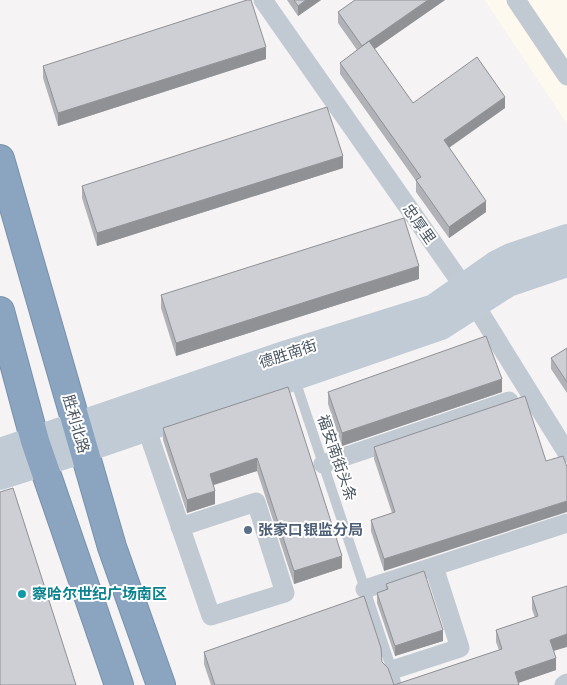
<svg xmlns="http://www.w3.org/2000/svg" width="567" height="685" font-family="'Varela Round','Noto Sans SC',sans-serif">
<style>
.commercial{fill:#fdf9ef}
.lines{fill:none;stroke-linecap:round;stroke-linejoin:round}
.highway-casing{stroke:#7690ad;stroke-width:30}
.lane{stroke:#c1cad2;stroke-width:10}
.street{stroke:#c1cad2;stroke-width:19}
.secondary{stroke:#c1cbd6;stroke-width:28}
.highway{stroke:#8ba5c1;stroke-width:28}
.wall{fill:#b0b2b7}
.shaded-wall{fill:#909195}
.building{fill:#cdcfd5;stroke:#909195}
.service-dot{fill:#5c6f8a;stroke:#fff;stroke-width:2}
.culture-dot{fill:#0f9aa8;stroke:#fff;stroke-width:2}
.labels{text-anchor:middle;stroke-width:4;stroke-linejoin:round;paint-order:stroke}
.street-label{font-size:15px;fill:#4a5661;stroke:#fff}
.service-label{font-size:15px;font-weight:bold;fill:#4e5e75;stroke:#fff;text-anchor:start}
.culture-label{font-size:15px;font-weight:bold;fill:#0d838f;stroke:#fff;text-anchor:start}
</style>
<rect width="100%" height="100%" fill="#f5f3f3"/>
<path class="commercial" d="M485,0H567V124L486,2Z"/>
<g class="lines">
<g class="highway-casing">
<g id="highway">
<path d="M0,159L112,547L161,685"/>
<path d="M0,311L35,441L119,685"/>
</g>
</g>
<path class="lane" d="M294,377L397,685"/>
<g class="street">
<path d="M263,0L464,287L567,453"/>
<path d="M516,0L567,76"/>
<path d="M143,418C166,484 188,550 211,616L285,593L256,502L180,527"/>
<path d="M323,464L509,401"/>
<path d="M365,589L567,523"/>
<path d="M392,670L460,648L434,567"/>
<path d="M564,685L567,683"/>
</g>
<g class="secondary">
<path d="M0,452L287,354L434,308L497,264L511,257L567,238"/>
<path d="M0,476L84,449L441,326L508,283L567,263"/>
</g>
<use href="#highway" class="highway"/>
</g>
<g class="wall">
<path d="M287,0H321L298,16Z"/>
<path d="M355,0H445L374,49L413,103L505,108L449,148L486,212L449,238L416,192V181L340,74V63L357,50L338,23V12Z"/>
<path d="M266,59L58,126L43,78V66Z"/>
<path d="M343,168L97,246L82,198V186Z"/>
<path d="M419,279L176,356L161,308V295Z"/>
<path d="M567,348V393L551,369V358Z"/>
<path d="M288,387L342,568L294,584L257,471L214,485L215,504L187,513L163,440V428Z"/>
<path d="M328,392H502L342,446L328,404Z"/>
<path d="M525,396L384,571L371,531V520L392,513L374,459V447Z"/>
<path d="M386,584L443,641L395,656L377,603V593L386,590Z"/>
<path d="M532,597L554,651L556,670L518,683L519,685H211L204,664V652L382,662L394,685L499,650L496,642V630L535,618L532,609Z"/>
</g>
<g class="shaded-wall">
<path d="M306,0H321L298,16V6Z"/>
<path d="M428,0H445L369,53V41Z"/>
<path d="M266,47V59L58,126V113Z"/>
<path d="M505,97V108L444,151V140Z"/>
<path d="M343,156V168L97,246V233Z"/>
<path d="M486,201V212L449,238V227Z"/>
<path d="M419,266V279L176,356V343Z"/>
<path d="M502,379V392L342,446V433Z"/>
<path d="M257,458V471L210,486V474Z"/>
<path d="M215,491V504L187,513V500Z"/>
<path d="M567,501V512L384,571V559Z"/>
<path d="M342,556V568L294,584V571Z"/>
<path d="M443,630V641L395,656V646Z"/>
<path d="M567,634V647L550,652V640Z"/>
<path d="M556,658V670L515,684V672Z"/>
</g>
<g class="building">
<path d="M247,0H251L266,47L58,113L43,66Z"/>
<path d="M294,0H306L298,6Z"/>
<path d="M355,0H428L369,41L413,103L477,57L505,97L444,140L486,201L449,227L416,180L421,177L340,63L369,41L362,46L338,12Z"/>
<path d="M327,107L343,156L97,233L82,186Z"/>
<path d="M404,218L419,266L176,343L161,295Z"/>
<path d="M486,336L502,379L342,433L328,392Z"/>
<path d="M567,348V382L551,358Z"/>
<path d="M288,387L342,556L294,571L257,458L210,474L215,491L187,500L163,428Z"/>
<path d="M525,396L546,461L563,456L567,467V501L384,559L371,520L395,512L374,447Z"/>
<path d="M13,488L76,685H0V492Z"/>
<path d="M424,571L443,630L395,646L377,593L388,589L386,584Z"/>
<path d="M567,586V634L550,640L556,658L515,672L519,685H215L204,652L364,596L381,648L382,662L388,668L394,685L502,649L496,630L538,616L532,597Z"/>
</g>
<circle class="service-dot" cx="248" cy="530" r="5"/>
<circle class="culture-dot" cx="22" cy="594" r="5"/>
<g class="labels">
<g class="street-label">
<text transform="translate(419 224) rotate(55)" y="5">忠厚里</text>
<text transform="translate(288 354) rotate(-18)" y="5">德胜南街</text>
<text transform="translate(76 424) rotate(74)" y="5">胜利北路</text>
<text transform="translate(337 458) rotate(71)" y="5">福安南街头条</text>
</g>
<g class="service-label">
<text x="258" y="535">张家口银监分局</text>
</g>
<g class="culture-label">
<text x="32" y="599">察哈尔世纪广场南区</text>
</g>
</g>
</svg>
